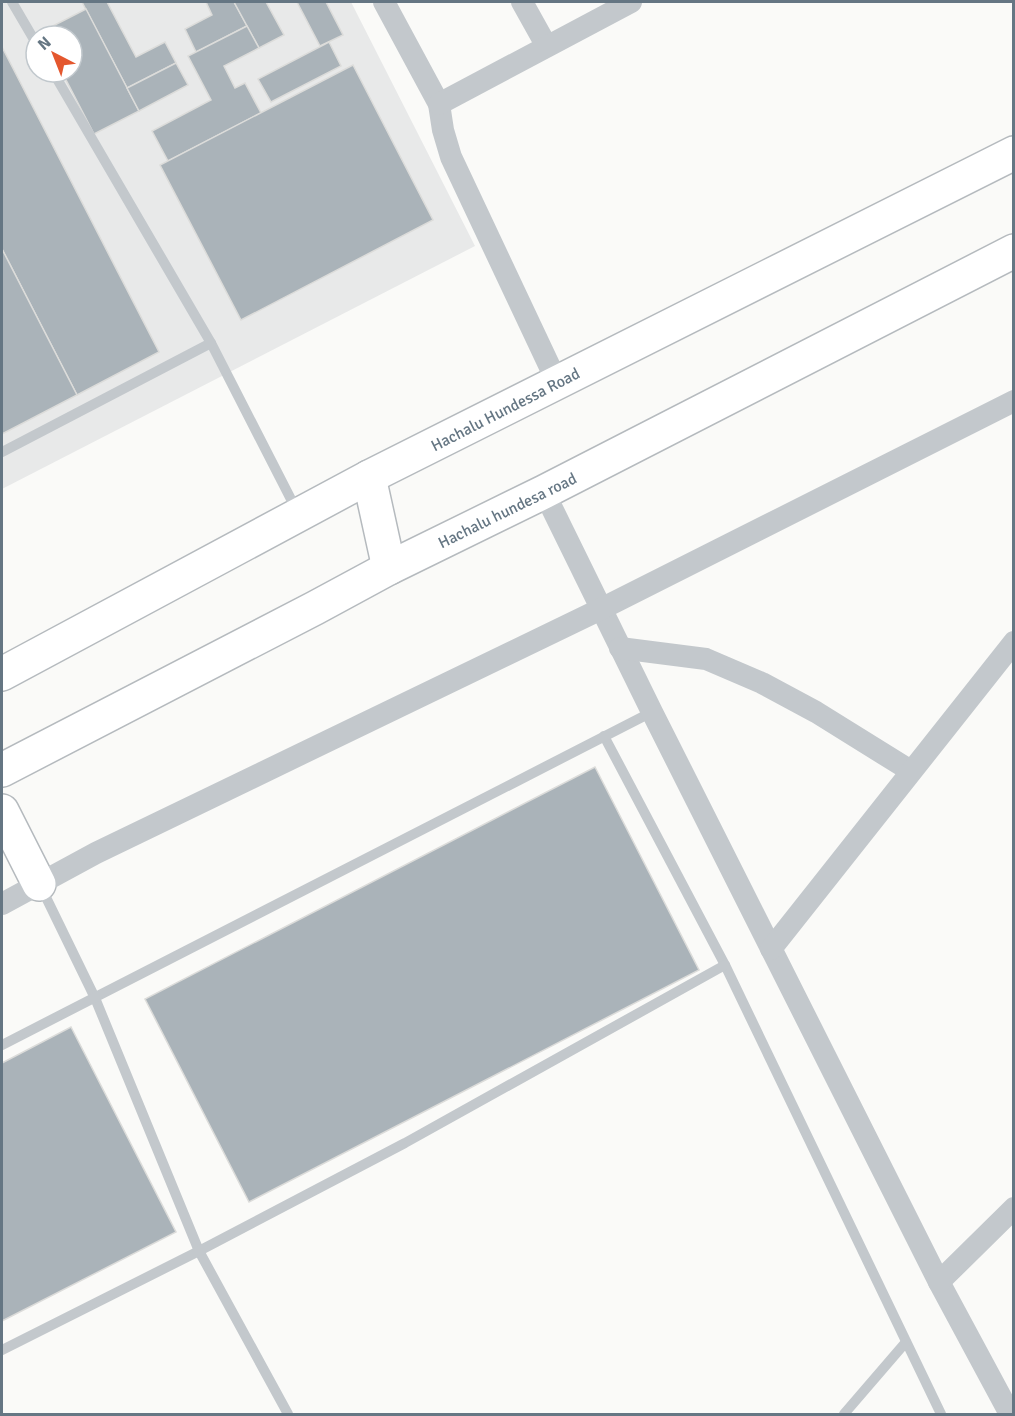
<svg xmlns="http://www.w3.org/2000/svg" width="1015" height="1416" font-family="Signika,sans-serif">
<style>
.built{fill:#e8e9e9;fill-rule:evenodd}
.building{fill:#aab3b9;stroke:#dcdcda;stroke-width:1.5}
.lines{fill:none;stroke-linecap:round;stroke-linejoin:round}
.primary-casing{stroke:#b5babe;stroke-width:36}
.service{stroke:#c3c8cc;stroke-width:10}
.minor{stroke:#c3c8cc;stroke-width:22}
.primary{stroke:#fff;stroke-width:33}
.labels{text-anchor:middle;stroke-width:6;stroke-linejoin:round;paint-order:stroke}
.street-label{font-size:16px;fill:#657683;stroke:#fff}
</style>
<rect width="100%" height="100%" fill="#fafaf8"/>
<path class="built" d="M2,2H351L475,246L2,489ZM36,36H72V72H36Z"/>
<g class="building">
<path d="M82,2H107L136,57L165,42L176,63L127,88Z"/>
<path d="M206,2H234L247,26L196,52L185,29L212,15Z"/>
<path d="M234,2H266L284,35L259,48Z"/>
<path d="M297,2H326L343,35L320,46Z"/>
<path d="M86,9L139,111L94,134L62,72H72V36H44L41,32Z"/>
<path d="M247,26L259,48L224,66L235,88L245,83L261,113L168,161L152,131L211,100L188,56Z"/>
<path d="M329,42L341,66L271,102L258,79Z"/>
<path d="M2,47L159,352L77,395L2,249Z"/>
<path d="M176,63L188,85L139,111L127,88Z"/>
<path d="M353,65L433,220L241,320L160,165Z"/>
<path d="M2,249L77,395L2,434Z"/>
<path d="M595,767L699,970L249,1202L145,999Z"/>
<path d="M71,1027L176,1232L2,1321V1063Z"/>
</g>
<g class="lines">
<g class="primary-casing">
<g id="primary">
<path d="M369,477L389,568"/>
<path d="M2,674L369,477L1014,153"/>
<path d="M2,770L315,608L389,568L544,492L1014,251"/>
<path d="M2,811L39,884"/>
</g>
</g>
<g class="service">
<path d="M12,2L36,43"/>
<path d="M211,343L297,511"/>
<path d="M2,452L211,343L53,72"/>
<path d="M604,736L725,965L941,1414"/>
<path d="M40,885L95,998L199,1251L288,1414"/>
<path d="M2,1045L652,712"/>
<path d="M2,1350L199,1251L405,1143L725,965"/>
<path d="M844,1414L906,1342"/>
</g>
<g class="minor">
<path d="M384,2L439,104L443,130L451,157L557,382"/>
<path d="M522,2L546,45"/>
<path d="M439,104L631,2"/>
<path d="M544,492L652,712L939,1282L1010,1414"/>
<path d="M620,648L706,659L762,683L816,712L911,771"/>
<path d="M2,904L96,853L601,609L1014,401"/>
<path d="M771,949L1014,642"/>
<path d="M939,1282L1014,1208"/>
</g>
<use href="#primary" class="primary"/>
</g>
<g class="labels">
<g class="street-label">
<text transform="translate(505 409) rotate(-27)" y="6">Hachalu Hundessa Road</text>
<text transform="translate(507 510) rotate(-26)" y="6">Hachalu hundesa road</text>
</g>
</g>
<rect width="1015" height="1416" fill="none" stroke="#657683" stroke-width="6"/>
<g transform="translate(54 54) rotate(318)"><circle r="28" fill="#ffffff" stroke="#c1c8cd" stroke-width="1.5"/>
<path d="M0-4.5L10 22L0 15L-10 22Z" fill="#e4572e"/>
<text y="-9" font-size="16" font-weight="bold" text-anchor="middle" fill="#657683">N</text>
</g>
</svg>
